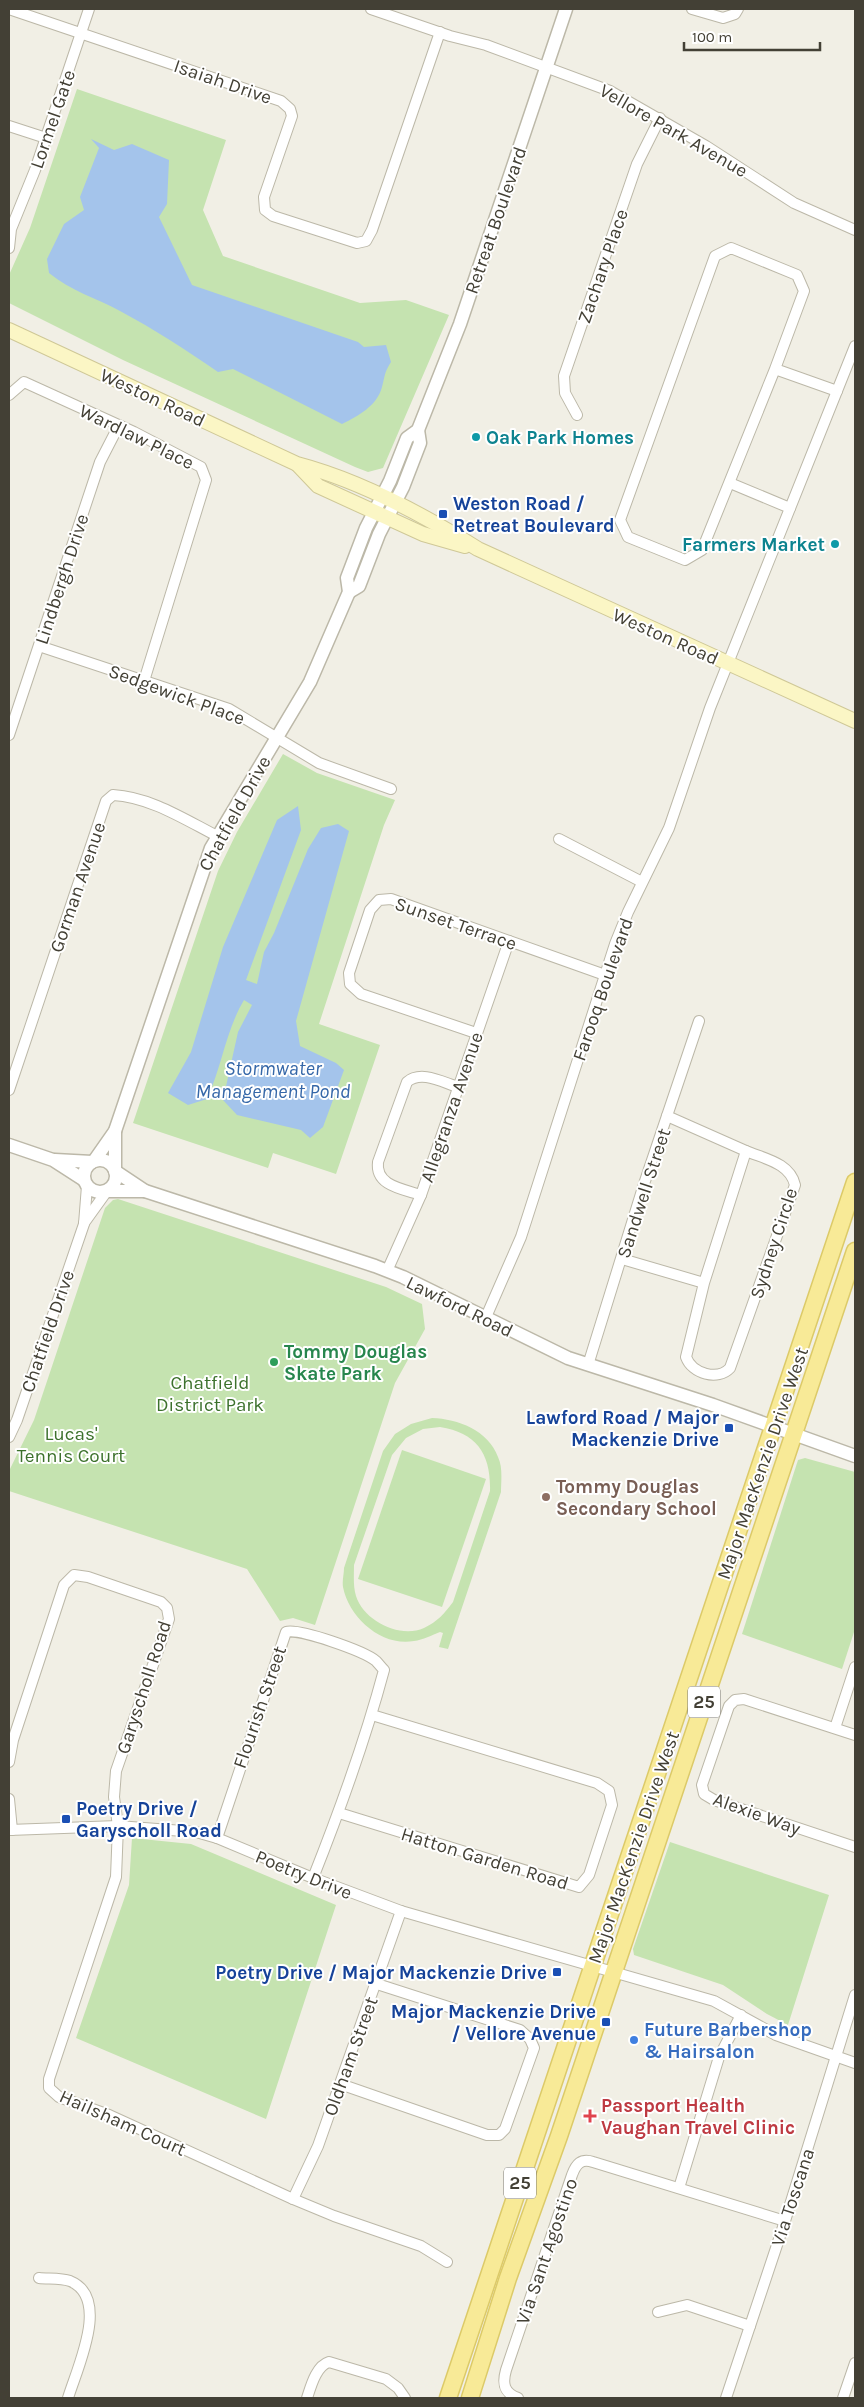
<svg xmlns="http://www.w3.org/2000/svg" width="864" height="2407" font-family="Karla,sans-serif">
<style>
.green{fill:#c5e3b0;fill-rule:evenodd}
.water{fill:#a4c4eb}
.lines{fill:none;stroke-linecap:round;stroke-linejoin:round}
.minor-casing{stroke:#bcb8a8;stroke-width:12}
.tertiary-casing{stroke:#bcb8a8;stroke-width:15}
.secondary-casing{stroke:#cfc897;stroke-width:16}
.primary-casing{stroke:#dcca68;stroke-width:19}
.minor{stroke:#fff;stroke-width:10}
.tertiary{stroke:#fff;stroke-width:12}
.secondary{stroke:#fbf6c5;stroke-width:14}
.primary{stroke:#f8ea97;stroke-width:16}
.culture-dot{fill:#0f9aa8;stroke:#fff;stroke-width:2}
.transit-dot{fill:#1a4fb4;stroke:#fff;stroke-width:2}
.leisure-dot{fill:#2e9e5b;stroke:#fff;stroke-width:2}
.education-dot{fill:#8d6e63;stroke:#fff;stroke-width:2}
.shop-dot{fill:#3f7fe0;stroke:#fff;stroke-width:2}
.health-dot{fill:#e0444e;stroke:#fff;stroke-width:2}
.labels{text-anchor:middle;stroke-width:4;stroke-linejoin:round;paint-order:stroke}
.shield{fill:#fff;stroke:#7b7972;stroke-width:1}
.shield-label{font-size:18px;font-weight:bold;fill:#434035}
.street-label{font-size:19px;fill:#434035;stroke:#fff}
.culture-label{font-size:19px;font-weight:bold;fill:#0d838f;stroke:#fff;text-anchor:start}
.transit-label{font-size:19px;font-weight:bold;fill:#164399;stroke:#fff;text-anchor:end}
.leisure-label{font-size:19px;font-weight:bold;fill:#27864d;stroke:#fff;text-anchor:start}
.park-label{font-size:19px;fill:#3c712c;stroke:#fff}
.education-label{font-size:19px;font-weight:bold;fill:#785e54;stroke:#fff;text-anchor:start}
.shop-label{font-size:19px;font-weight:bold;fill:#366cbe;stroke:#fff;text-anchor:start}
.health-label{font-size:19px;font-weight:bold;fill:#be3a42;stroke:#fff;text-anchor:start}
.water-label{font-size:20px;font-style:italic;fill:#3567a8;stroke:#fff}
</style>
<rect width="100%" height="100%" fill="#f1efe5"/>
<g class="green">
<path d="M77,89L226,140L203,210L223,256L360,303L406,300L449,315L383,468L368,472L355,467L123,360L9,303V275L30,228Z"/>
<path d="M283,754L317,773L395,800L384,825L319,1024L380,1045L336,1174L273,1153L268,1168L133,1123L218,871L237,832Z"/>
<path d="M118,1199L386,1287L422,1304L425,1329L395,1383L315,1625L293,1618L280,1621L247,1569L9,1491V1471L34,1420L105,1208L113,1200Z"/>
<path d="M432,1418C458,1419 488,1430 498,1457C503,1467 501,1481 501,1492L448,1649L439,1647L443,1633L440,1632C432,1635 423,1640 414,1641C382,1647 349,1618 343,1587C342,1581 344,1574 344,1568L383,1451L395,1434L411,1424ZM440,1427C477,1433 491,1454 490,1491L453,1602C445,1613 437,1622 424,1628C400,1639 364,1621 356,1596C353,1586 354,1576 354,1565L392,1455L406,1438L423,1429Z"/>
<path d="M402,1450L486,1479L442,1607L358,1579Z"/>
<path d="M805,1458L855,1472V1629L842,1669L742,1634L798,1460Z"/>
<path d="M132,1838L191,1844L336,1905L266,2119L76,2038L129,1885Z"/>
<path d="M670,1842L829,1895L788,2025L767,2014L723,1985L634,1955L633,1949Z"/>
</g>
<g class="water">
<path d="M91,139L114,150L132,144L169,160L167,204L159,217L192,285L358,342L364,347L386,345L391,362C384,373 385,376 382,387C377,406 358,416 342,424L233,369L218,372C186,350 154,329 120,311C96,298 71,291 49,273L47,259L64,224L84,210L80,197L99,148Z"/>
<path d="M298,806L301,830L246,980L257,984L264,952L274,933L308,849L321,828L338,824L349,831L296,1021L300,1046L336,1063L344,1070L323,1127L310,1138L301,1130L237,1115L223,1100L238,1032L252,1005L244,1000C226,1030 222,1066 207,1099L188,1105L168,1093L191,1052L223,947L277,820Z"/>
</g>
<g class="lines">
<g class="minor-casing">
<g id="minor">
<path d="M9,9L281,101L290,109L292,116L264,197L265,210L273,216L357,243L366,241L372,230L440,32"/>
<path d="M371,9L450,36L486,45L610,91L706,146L794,203L855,230"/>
<path d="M692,9L723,18L735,14L738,9"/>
<path d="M9,126L46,138"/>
<path d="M9,248L11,229L35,170L89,9"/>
<path d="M775,369L702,550L685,560L628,537L620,520L715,256L731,248L797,275L804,291L775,369L837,391"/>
<path d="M9,395L24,382L134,432L201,467L206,480L144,681"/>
<path d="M577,415L565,393L564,376L637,164L660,118"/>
<path d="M730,483L790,508"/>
<path d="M39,646L229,709L319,763L391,789"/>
<path d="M9,735L100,462L119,425"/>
<path d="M559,839L642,882"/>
<path d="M476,1033L361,994L350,984L349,973L370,910L379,900L391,899L605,975"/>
<path d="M9,1090L106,801L113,795C150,797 184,819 217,836"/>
<path d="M667,1116L746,1151"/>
<path d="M421,1195C403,1189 375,1186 378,1162L407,1082C421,1070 442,1082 458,1087"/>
<path d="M84,1223L107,1191"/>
<path d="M622,1259L704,1283L686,1357C692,1374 718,1381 730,1368L795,1185C790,1163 765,1159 746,1151L704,1283"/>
<path d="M387,1271L421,1195L509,941"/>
<path d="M486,1317L521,1237L615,944L628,912L669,828L710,708L855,346"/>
<path d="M588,1365L644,1184L699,1021"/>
<path d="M9,1437L17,1420L84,1224L87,1186"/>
<path d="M835,1728L855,1667"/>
<path d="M855,1735L744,1699L735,1700L729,1706L702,1785L704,1794L714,1800L855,1847"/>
<path d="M9,1762L13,1740L64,1585L74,1575L88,1577L161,1602L167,1608L169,1619L116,1771L114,1797L118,1826L116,1877L49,2079V2088L59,2097L109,2115L293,2199L334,2216L421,2246L447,2262"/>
<path d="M9,1799L12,1830"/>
<path d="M339,1813L579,1887L589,1875L612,1805L609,1791L597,1783L372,1715"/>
<path d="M9,1830L118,1826L196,1832L217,1838L313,1878L401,1911L714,2001L776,2035L855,2063"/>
<path d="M217,1838L286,1632C299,1628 364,1651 376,1661C378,1663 381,1667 384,1670C365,1741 340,1810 313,1878"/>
<path d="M340,2084L487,2135H499L505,2129L534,2048L530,2039L520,2030L377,1984"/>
<path d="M679,2188L719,2057L741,2015"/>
<path d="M293,2199L318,2146L401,1911"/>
<path d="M39,2278C48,2279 61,2278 70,2281C111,2298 77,2368 68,2398"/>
<path d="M658,2312L687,2305L750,2326"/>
<path d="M307,2398C311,2386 316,2366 329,2362L386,2379L398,2388L405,2398"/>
<path d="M518,2398C504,2393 502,2384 506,2370L572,2175C576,2164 581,2158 593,2162L785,2221"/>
<path d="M726,2398L785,2221L855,1995"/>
<path d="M843,2398L855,2363"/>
</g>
</g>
<g class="tertiary-casing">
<g id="tertiary">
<path d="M349,592L359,586L379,534L403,487L420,443L418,430"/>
<path d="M9,1145L53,1160L84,1180"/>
<circle cx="100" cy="1176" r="16"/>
<path d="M55,1160L92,1162"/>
<path d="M94,1161L115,1131L211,848L310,682L349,592L347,578L366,528L390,481L407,438L418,430L460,324L566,9"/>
<path d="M115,1169V1131"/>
<path d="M115,1171L145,1191L375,1266L403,1277L568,1358L713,1405L855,1456"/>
<path d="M108,1191H145"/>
</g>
</g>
<g class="secondary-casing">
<g id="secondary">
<path d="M9,330L297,464C358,480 424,515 478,549L855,721"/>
<path d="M298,465L318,486L423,534L465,546"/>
</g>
</g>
<g class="primary-casing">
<g id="primary">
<path d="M448,2398L855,1182"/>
<path d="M470,2398L508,2278L559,2136L855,1251"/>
</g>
</g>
<use href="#minor" class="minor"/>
<use href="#tertiary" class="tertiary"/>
<use href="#secondary" class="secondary"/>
<use href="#primary" class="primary"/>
</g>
<g class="culture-dot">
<circle cx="476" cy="437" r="5"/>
<circle cx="835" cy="544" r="5"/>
</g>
<g class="transit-dot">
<rect x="438" y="509" width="10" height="10" rx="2.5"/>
<rect x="724" y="1423" width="10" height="10" rx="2.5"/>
<rect x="61" y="1814" width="10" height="10" rx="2.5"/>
<rect x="552" y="1967" width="10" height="10" rx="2.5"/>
<rect x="601" y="2017" width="10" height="10" rx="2.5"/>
</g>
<circle class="leisure-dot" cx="274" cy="1362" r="5"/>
<circle class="education-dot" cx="546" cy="1497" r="5"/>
<circle class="shop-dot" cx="634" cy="2040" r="5"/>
<path class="health-dot" d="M587.5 2108.5h5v5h5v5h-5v5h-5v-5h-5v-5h5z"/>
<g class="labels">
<g class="shield">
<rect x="688" y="1686.5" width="32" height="31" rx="4"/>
<rect x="504" y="2167.5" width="32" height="31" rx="4"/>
</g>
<g class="shield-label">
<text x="704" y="1708">25</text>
<text x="520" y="2189">25</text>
</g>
<g class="street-label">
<text transform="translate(223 81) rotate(19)" y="7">Isaiah Drive</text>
<text transform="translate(52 119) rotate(-71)" y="7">Lormel Gate</text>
<text transform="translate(674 130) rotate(30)" y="7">Vellore Park Avenue</text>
<text transform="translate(495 220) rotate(-71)" y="7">Retreat Boulevard</text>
<text transform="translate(602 266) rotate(-71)" y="7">Zachary Place</text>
<text transform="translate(153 397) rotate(25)" y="7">Weston Road</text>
<text transform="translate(137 436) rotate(26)" y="7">Wardlaw Place</text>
<text transform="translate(61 579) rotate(-72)" y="7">Lindbergh Drive</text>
<text transform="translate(666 636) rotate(24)" y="7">Weston Road</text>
<text transform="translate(177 694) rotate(20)" y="7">Sedgewick Place</text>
<text transform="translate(234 813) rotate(-61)" y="7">Chatfield Drive</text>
<text transform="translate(77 887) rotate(-71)" y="7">Gorman Avenue</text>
<text transform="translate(456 923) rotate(19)" y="7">Sunset Terrace</text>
<text transform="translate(602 989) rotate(-71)" y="7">Farooq Boulevard</text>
<text transform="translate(451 1107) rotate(-71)" y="7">Allegranza Avenue</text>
<text transform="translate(643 1193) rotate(-72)" y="7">Sandwell Street</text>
<text transform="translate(773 1243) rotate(-72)" y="7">Sydney Circle</text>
<text transform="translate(460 1306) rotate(26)" y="7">Lawford Road</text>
<text transform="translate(47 1331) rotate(-71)" y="7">Chatfield Drive</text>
<text transform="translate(762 1463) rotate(-71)" y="7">Major MacKenzie Drive West</text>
<text transform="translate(143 1687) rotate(-72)" y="7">Garyscholl Road</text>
<text transform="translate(259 1707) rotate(-71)" y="7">Flourish Street</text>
<text transform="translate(757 1813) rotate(20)" y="7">Alexie Way</text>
<text transform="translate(633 1847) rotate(-71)" y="7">Major MacKenzie Drive West</text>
<text transform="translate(485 1858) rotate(17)" y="7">Hatton Garden Road</text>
<text transform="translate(304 1874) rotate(22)" y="7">Poetry Drive</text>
<text transform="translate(350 2056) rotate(-70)" y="7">Oldham Street</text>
<text transform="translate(123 2122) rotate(24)" y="7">Hailsham Court</text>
<text transform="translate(792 2197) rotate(-72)" y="7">Via Toscana</text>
<text transform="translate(546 2251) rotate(-71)" y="7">Via Sant Agostino</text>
</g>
<g class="culture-label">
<text x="486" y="444">Oak Park Homes</text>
<text x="825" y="551" text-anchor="end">Farmers Market</text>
</g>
<g class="transit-label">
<text x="453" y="510" text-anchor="start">Weston Road /<tspan x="453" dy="22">Retreat Boulevard</tspan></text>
<text x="719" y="1424">Lawford Road / Major<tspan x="719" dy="22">Mackenzie Drive</tspan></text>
<text x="76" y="1815" text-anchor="start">Poetry Drive /<tspan x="76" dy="22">Garyscholl Road</tspan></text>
<text x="547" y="1979">Poetry Drive / Major Mackenzie Drive</text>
<text x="596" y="2018">Major Mackenzie Drive<tspan x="596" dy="22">/ Vellore Avenue</tspan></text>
</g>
<g class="leisure-label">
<text x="284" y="1358">Tommy Douglas<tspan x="284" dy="22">Skate Park</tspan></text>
</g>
<g class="park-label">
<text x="210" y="1389">Chatfield<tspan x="210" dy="22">District Park</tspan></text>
<text x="71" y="1440">Lucas'<tspan x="71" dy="22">Tennis Court</tspan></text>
</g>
<g class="education-label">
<text x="556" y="1493">Tommy Douglas<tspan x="556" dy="22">Secondary School</tspan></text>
</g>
<g class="shop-label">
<text x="644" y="2036">Future Barbershop<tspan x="644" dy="22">&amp; Hairsalon</tspan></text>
</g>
<g class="health-label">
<text x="601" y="2112">Passport Health<tspan x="601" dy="22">Vaughan Travel Clinic</tspan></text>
</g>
<g class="water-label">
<text x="273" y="1075">Stormwater<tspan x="273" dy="23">Management Pond</tspan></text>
</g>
</g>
<rect width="864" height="2407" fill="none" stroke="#434035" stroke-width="20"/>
<path d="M684 42v8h136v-8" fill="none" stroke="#434035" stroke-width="2.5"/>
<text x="692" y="42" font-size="15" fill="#434035" stroke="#ffffff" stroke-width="4" paint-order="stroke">100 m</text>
</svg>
